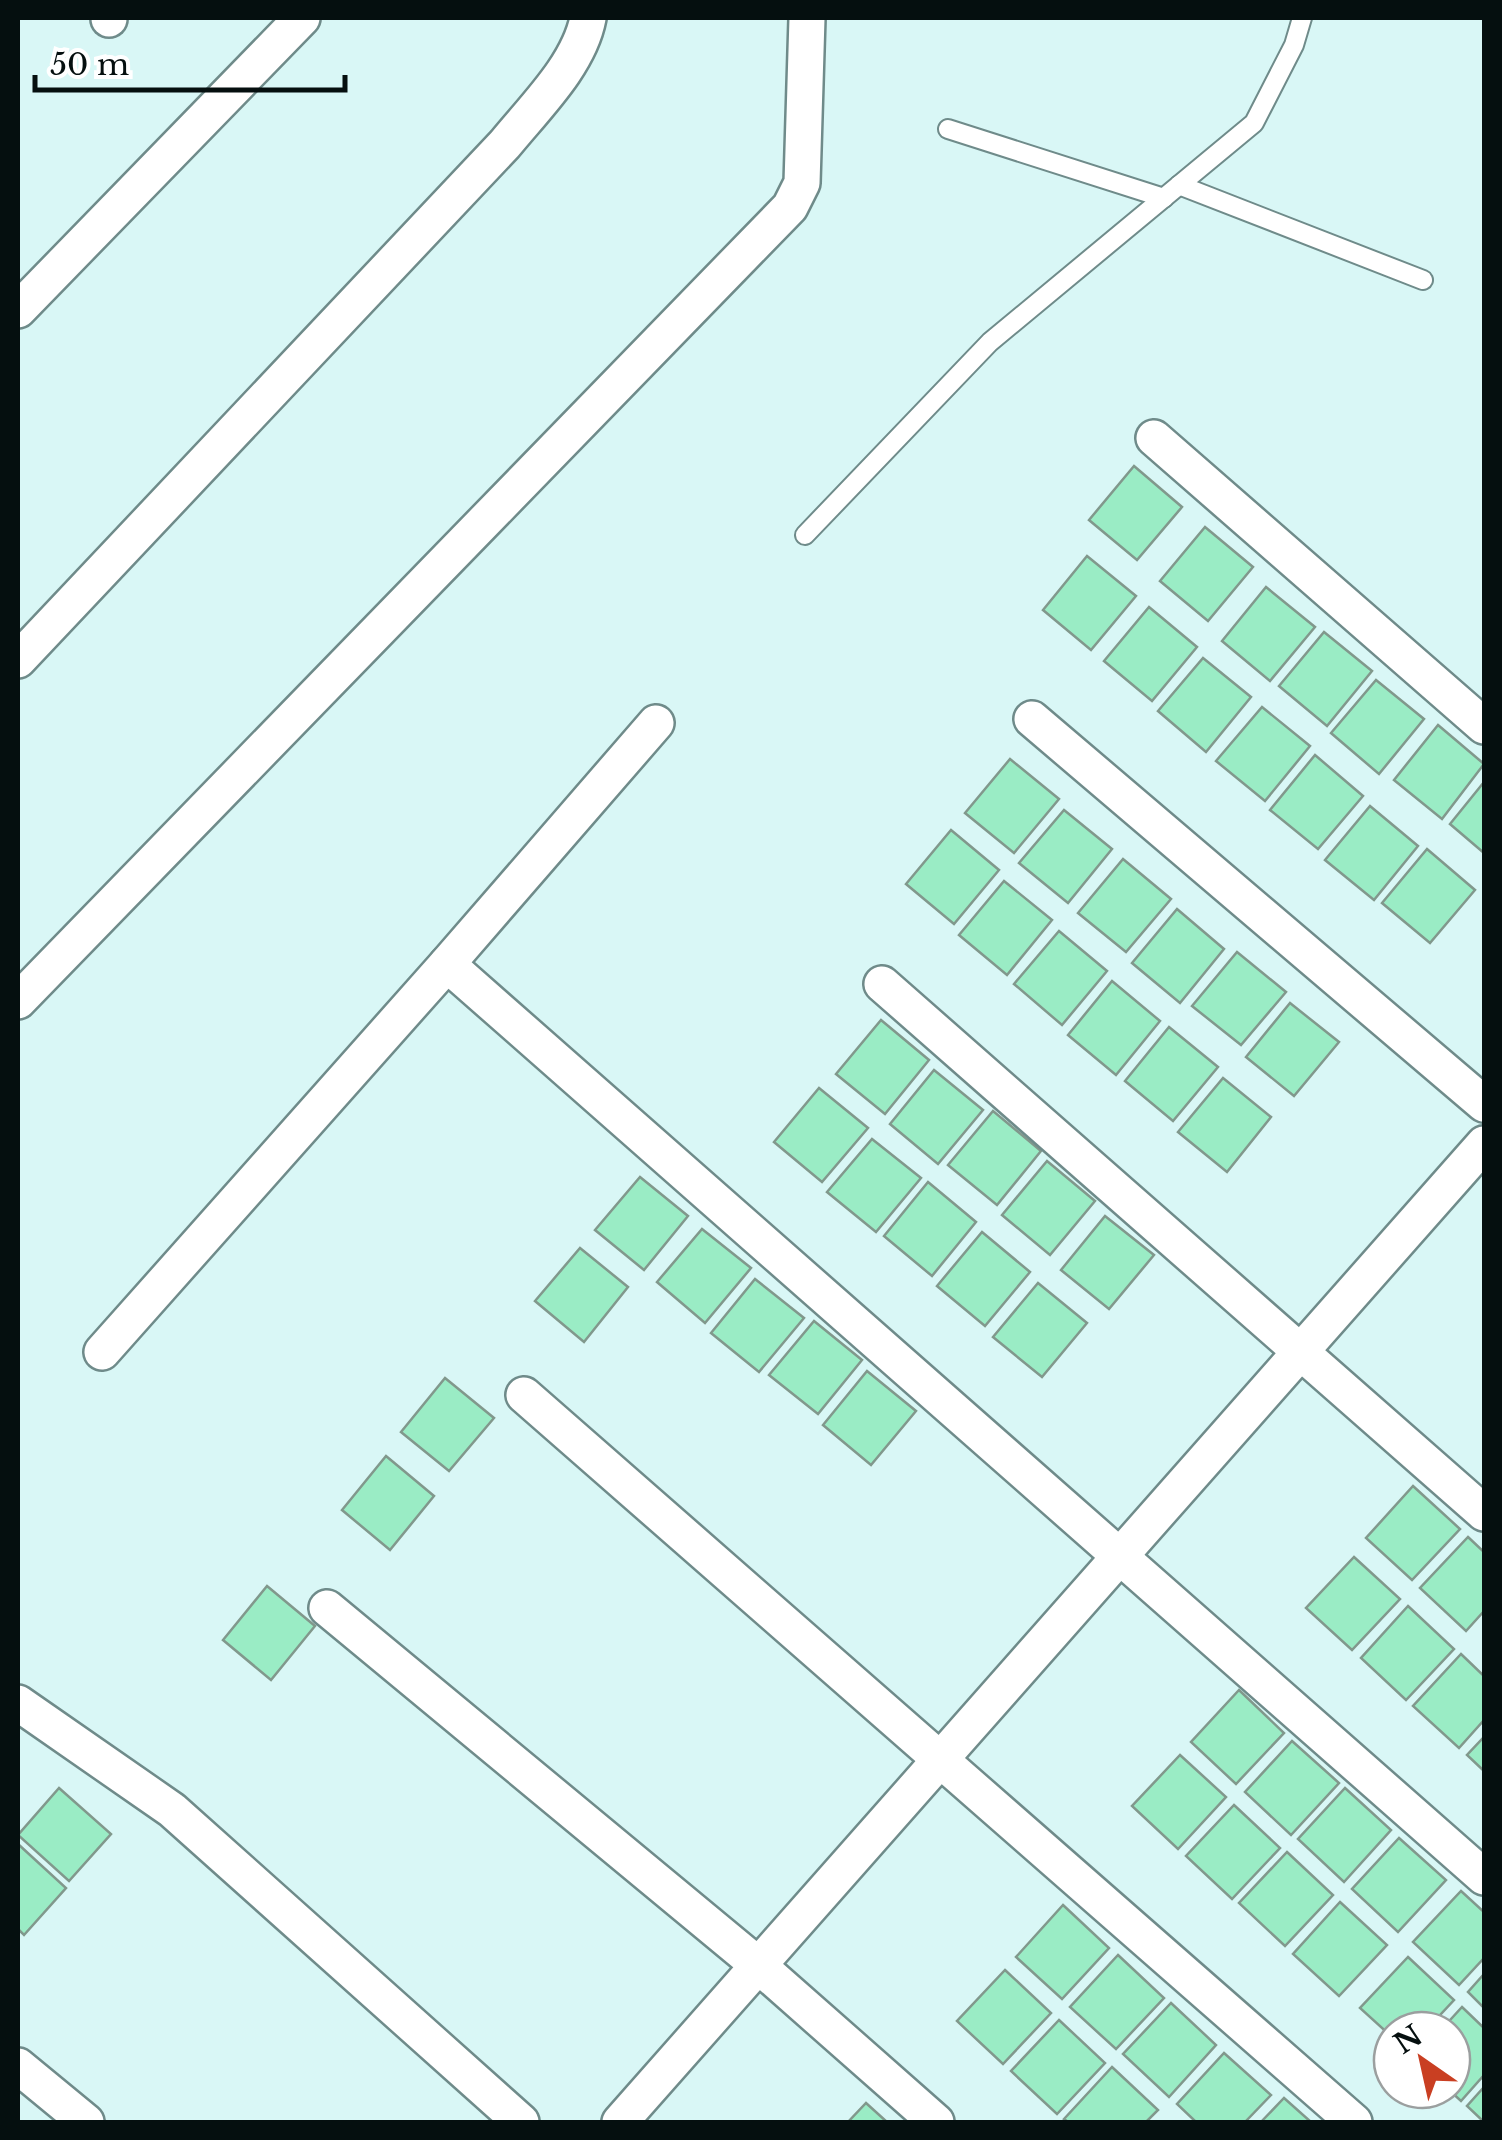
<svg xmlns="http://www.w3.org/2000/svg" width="1502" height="2140" font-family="'Libre Baskerville',serif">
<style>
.building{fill:#9aecc5;stroke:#81988c;stroke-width:2.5}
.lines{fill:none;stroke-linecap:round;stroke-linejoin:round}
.service-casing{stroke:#6f8b8a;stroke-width:22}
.minor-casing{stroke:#6f8b8a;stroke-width:40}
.service{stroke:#fff;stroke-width:18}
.minor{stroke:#fff;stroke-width:35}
</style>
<rect width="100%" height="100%" fill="#d9f7f6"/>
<g class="building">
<path d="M1134,466L1182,507L1137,560L1089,520Z"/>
<path d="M1205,527L1253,567L1208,621L1160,581Z"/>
<path d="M1087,556L1136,596L1091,650L1043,610Z"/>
<path d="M1266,587L1315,627L1270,681L1222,641Z"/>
<path d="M1149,607L1197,647L1152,701L1104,661Z"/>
<path d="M1324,632L1372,671L1327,726L1279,686Z"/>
<path d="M1203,658L1251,697L1206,752L1158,711Z"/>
<path d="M1376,680L1424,719L1379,774L1331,733Z"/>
<path d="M1262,707L1310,746L1265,801L1216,761Z"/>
<path d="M1438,725L1484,764L1442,819L1394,780Z"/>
<path d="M1315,755L1363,796L1318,849L1270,810Z"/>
<path d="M1010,759L1059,799L1014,853L965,813Z"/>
<path d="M1484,782V853L1450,824Z"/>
<path d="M1370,806L1418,846L1374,900L1325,860Z"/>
<path d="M1064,810L1112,849L1068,903L1019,863Z"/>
<path d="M951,830L999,870L954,924L906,884Z"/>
<path d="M1427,849L1475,890L1430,943L1382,903Z"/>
<path d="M1123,859L1171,899L1126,952L1078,913Z"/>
<path d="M1004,881L1052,920L1007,975L959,935Z"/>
<path d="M1177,909L1224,949L1180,1003L1132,963Z"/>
<path d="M1059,931L1107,971L1062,1025L1014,984Z"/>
<path d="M1237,952L1286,992L1241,1045L1192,1006Z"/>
<path d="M1112,981L1160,1021L1116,1075L1068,1035Z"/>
<path d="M1290,1003L1339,1042L1294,1096L1246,1057Z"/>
<path d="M881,1020L929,1060L885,1114L836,1074Z"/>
<path d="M1169,1027L1218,1067L1173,1121L1125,1081Z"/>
<path d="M934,1070L983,1110L938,1164L890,1124Z"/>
<path d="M1223,1078L1271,1117L1227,1172L1178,1132Z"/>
<path d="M819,1088L868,1128L822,1182L774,1142Z"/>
<path d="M993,1111L1041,1151L997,1205L948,1165Z"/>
<path d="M872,1139L921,1178L876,1232L827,1192Z"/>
<path d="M1047,1161L1095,1201L1050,1255L1002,1215Z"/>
<path d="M640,1177L688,1216L644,1270L595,1230Z"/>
<path d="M928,1182L976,1222L932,1276L884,1236Z"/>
<path d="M1105,1216L1154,1255L1109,1309L1061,1270Z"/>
<path d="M702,1229L751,1268L705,1323L657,1282Z"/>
<path d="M982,1232L1030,1272L985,1326L937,1286Z"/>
<path d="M580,1248L628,1287L584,1342L535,1301Z"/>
<path d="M755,1279L804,1318L759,1372L711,1333Z"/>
<path d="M1038,1283L1087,1323L1042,1377L993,1337Z"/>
<path d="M814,1321L862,1360L818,1414L769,1375Z"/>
<path d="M867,1371L916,1411L871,1465L823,1425Z"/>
<path d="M445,1378L494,1418L449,1471L401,1432Z"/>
<path d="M386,1456L434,1496L390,1550L342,1510Z"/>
<path d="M1413,1486L1460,1529L1412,1580L1366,1538Z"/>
<path d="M1468,1537L1484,1552V1611L1466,1631L1420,1588Z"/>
<path d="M1354,1557L1400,1599L1352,1650L1306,1608Z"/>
<path d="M267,1586L315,1626L271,1680L223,1640Z"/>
<path d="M1408,1606L1454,1649L1406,1700L1361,1658Z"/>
<path d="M1461,1654L1484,1676V1720L1459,1748L1413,1706Z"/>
<path d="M1239,1690L1284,1733L1236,1784L1191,1742Z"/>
<path d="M1484,1737V1771L1467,1755Z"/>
<path d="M1292,1741L1339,1783L1291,1835L1245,1792Z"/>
<path d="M1180,1755L1226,1797L1178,1849L1132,1806Z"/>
<path d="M59,1788L111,1834L69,1881L18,1835Z"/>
<path d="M1345,1788L1391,1830L1344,1882L1298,1839Z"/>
<path d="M1234,1805L1280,1848L1232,1899L1186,1856Z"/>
<path d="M1399,1838L1446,1880L1398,1932L1352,1889Z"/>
<path d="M18,1844L66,1888L24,1935L18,1929Z"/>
<path d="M1287,1852L1333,1895L1285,1946L1239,1903Z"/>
<path d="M1461,1891L1484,1912V1958L1459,1985L1413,1942Z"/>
<path d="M1340,1902L1387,1945L1339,1996L1293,1954Z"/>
<path d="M1063,1905L1109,1948L1062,1999L1016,1957Z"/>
<path d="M1118,1955L1164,1998L1116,2049L1070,2007Z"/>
<path d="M1408,1957L1454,2000L1426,2030H1392V2037L1360,2008Z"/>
<path d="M1005,1970L1051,2013L1003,2064L957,2021Z"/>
<path d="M1484,1974V2008L1468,1992Z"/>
<path d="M1171,2003L1216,2045L1169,2097L1123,2054Z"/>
<path d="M1462,2007L1484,2028V2075L1461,2101L1449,2090H1452V2030H1441Z"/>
<path d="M1059,2020L1105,2063L1057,2114L1011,2071Z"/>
<path d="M1224,2053L1271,2095L1245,2122H1196L1177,2104Z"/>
<path d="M1112,2067L1158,2110L1146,2122H1068L1064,2119Z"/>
<path d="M1484,2087V2122L1467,2106Z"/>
<path d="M1284,2098L1311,2122H1261Z"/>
<path d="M866,2103L887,2122H848Z"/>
</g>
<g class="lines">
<g class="service-casing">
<g id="service">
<path d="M948,129L1164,198"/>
<path d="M1179,185L1423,280"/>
<path d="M805,535L990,342L1254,123L1294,45L1302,18"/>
</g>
</g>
<g class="minor-casing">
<g id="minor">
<path d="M109,18V19"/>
<path d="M18,310L302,18"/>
<path d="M1154,438L1484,726"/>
<path d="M18,660L505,144C535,107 579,65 588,18"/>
<path d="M1032,719L1484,1104"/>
<path d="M447,964L1484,1877"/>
<path d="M882,984L1484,1513"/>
<path d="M18,1001L790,207L802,183L807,18"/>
<path d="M102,1352L447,964L656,723"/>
<path d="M524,1395L1354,2122"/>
<path d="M327,1608L758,1965L936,2122"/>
<path d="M18,1703L172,1810L521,2122"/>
<path d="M18,2066L86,2122"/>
<path d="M620,2122L1484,1144"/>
</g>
</g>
<use href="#service" class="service"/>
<use href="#minor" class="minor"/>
</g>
<rect width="1502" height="2140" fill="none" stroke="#050f0f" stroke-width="40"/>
<g transform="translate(1422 2060) rotate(326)"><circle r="48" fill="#ffffff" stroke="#9b9f9f" stroke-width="2.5"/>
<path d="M0-8L18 38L0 25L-18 38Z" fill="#c93f22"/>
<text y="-15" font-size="28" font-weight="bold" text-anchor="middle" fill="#050f0f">N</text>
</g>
<path d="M35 75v15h310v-15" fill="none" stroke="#050f0f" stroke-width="5"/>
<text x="50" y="75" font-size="30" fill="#050f0f" stroke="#ffffff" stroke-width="8" paint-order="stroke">50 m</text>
</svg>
